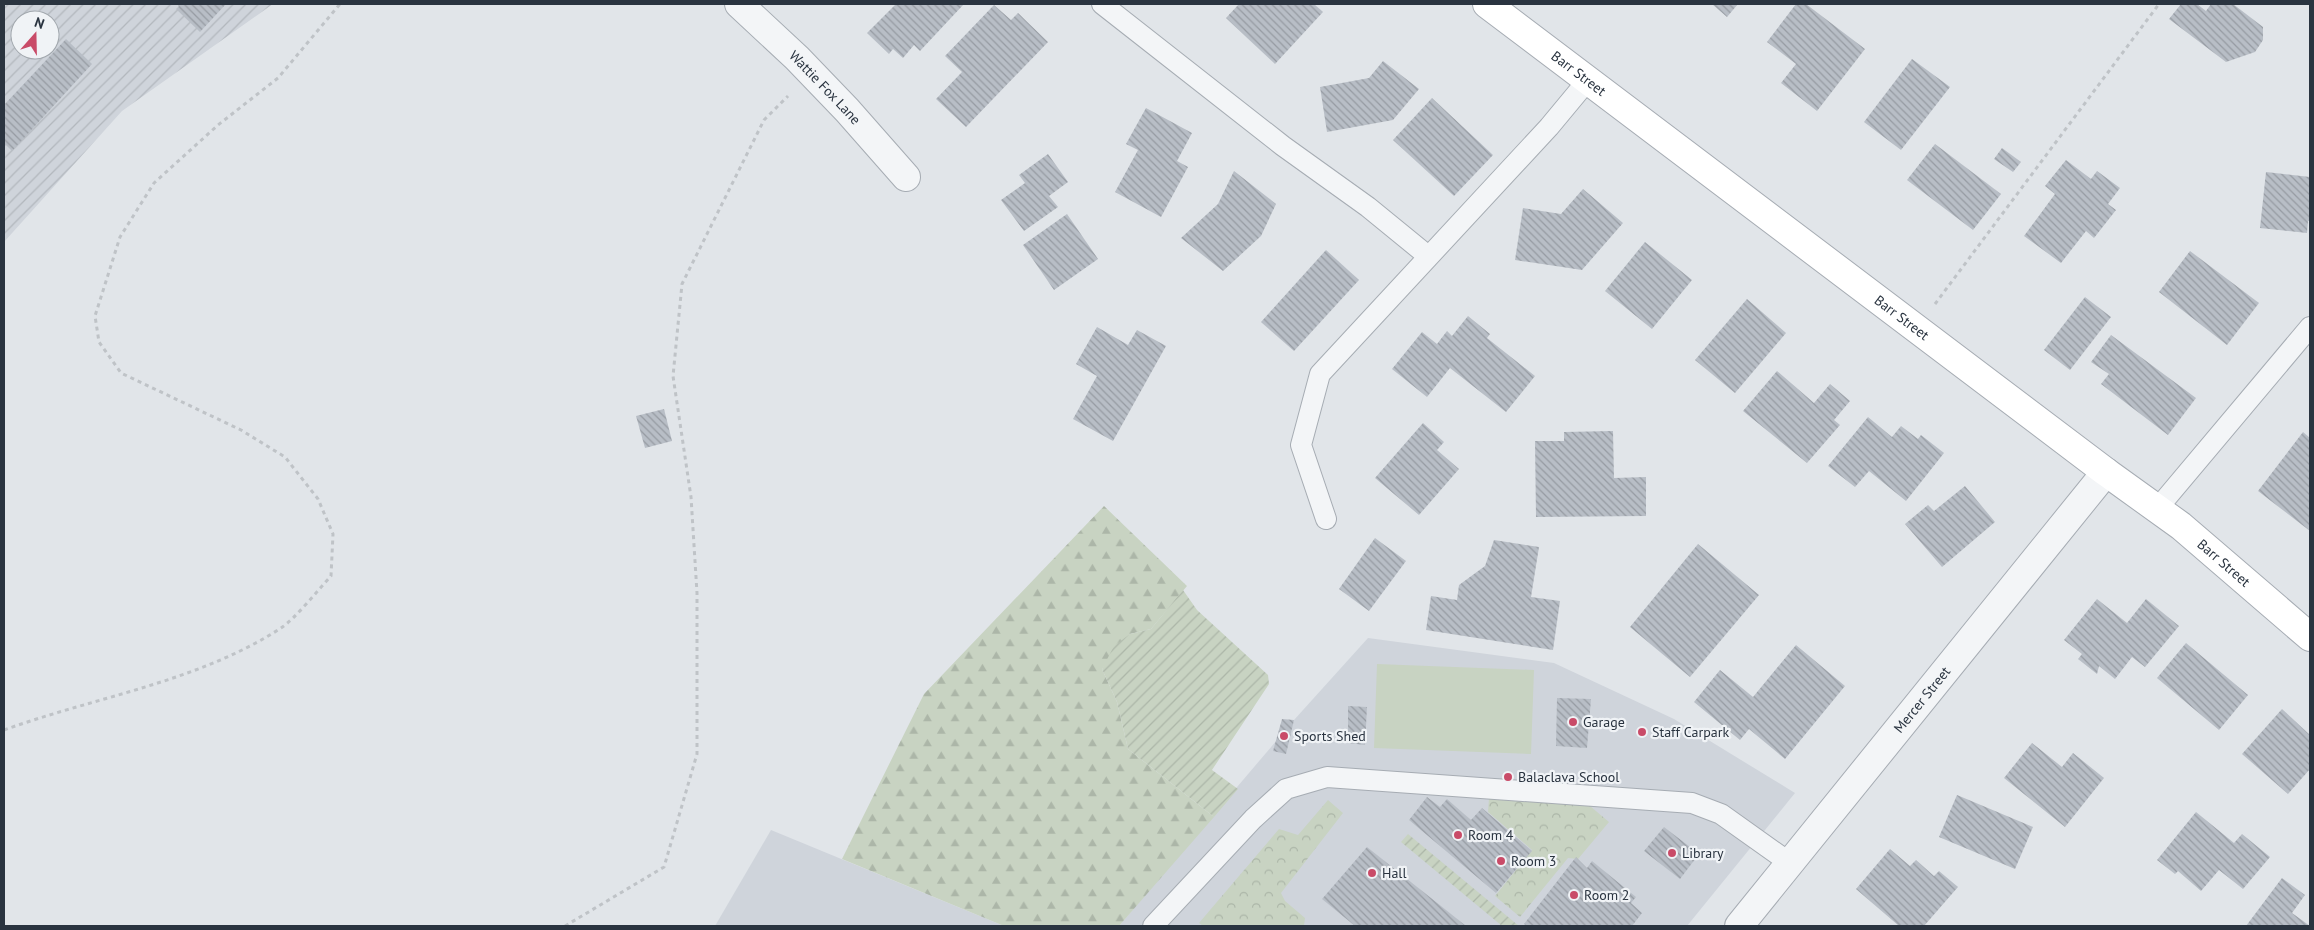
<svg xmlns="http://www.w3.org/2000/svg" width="2314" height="930" font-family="'PT Sans',sans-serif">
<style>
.built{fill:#cfd4db}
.industrial{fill:url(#industrial-furrows);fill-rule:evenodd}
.forest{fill:url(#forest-firs)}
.park{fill:url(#park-crowns)}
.garden{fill:url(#garden-furrows)}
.pitch{fill:#c8d3c2}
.building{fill:url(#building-back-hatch)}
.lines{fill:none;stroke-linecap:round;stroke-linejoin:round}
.lane-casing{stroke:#a6acb3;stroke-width:22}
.street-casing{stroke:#a6acb3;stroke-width:30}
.secondary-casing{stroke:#a6acb3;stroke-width:30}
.path{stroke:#bfc3c7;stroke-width:3;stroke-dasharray:4 4;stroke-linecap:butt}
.lane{stroke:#f3f5f7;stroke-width:20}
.street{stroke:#f3f5f7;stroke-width:28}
.secondary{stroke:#fff;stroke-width:28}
.poi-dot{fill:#c94b68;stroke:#f0f3f6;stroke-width:2}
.labels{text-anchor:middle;stroke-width:4.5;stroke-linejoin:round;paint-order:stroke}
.street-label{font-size:14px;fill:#2a3440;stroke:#f0f3f6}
.poi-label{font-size:14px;fill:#2a3440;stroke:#f0f3f6;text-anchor:start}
</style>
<defs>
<pattern id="industrial-furrows" width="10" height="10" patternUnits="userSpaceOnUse" patternTransform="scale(1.25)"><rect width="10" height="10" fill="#cfd4db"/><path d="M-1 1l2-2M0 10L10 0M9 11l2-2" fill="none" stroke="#b2b7bd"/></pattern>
<pattern id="forest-firs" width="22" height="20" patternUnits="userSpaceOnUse" patternTransform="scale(1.25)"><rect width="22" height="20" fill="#c8d3c2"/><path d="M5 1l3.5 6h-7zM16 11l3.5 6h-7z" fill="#acb6a8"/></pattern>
<pattern id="park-crowns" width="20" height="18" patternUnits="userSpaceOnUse" patternTransform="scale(1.25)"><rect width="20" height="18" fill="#c8d3c2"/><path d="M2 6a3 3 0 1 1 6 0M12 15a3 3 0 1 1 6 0" fill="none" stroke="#acb6a8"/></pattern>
<pattern id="garden-furrows" width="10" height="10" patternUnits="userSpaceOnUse" patternTransform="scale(1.25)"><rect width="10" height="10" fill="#c8d3c2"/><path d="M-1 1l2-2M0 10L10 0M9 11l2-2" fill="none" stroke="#acb6a8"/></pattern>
<pattern id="building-back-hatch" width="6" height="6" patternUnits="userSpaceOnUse" patternTransform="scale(1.25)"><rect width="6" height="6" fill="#b8bec6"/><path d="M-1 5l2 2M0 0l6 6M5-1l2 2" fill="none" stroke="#969ba2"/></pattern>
</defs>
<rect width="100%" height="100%" fill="#e1e5e9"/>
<g class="built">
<path d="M1368,638L1554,663L1674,719L1795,793L1687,926H1119L1294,720Z"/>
<path d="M771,830L1004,926H715Z"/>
</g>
<path class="industrial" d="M4,4H273L122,111L4,242ZM20,20H50V50H20Z"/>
<path class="forest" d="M1104,506L1187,586L1151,629L1130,634L1102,669L1117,702L1128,749L1214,817L1119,926H1004L842,859L924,694Z"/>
<g class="park">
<path d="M1489,798L1582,803L1590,806L1609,822L1578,859L1568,858L1520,917L1495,896L1532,850L1488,812Z"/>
<path d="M1328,800L1343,813L1281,893L1285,901L1305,918L1304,926H1203L1199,923L1279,829L1298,835Z"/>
</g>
<g class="garden">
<path d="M1183,590L1197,610L1268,675L1269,684L1212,770L1238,789L1214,817L1128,749L1117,702L1102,669L1114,646L1130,634L1151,629Z"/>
<path d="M1408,834L1519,926H1502L1401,842Z"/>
</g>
<path class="pitch" d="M1377,664L1534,670L1531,754L1374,748Z"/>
<g class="building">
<path d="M177,4H226L200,32L176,9L179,6Z"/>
<path d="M896,4H964L920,51L914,45L903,58L893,49L889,54L867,33Z"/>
<path d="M1239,4H1314L1323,12L1275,64L1226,18Z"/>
<path d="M1712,4H1738L1727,17Z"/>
<path d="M1796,4H1806L1865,49L1817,111L1781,83L1796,64L1767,42Z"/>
<path d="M2181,4H2197L2206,11L2211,4H2233L2263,27V40L2255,52L2226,62L2169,19Z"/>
<path d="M994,5L1011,20L1018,13L1048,42L966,127L936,99L962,72L945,56Z"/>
<path d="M66,39L92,64L12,151L4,143V105Z"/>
<path d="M1912,59L1950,87L1901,150L1864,122Z"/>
<path d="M1383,61L1419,89L1393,120L1327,132L1320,87L1369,78Z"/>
<path d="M1432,98L1493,155L1454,196L1393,140Z"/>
<path d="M1146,108L1192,133L1177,161L1188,167L1161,217L1115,192L1138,150L1126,144Z"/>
<path d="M1935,144L2001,194L1973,230L1907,180Z"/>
<path d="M2002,148L2021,162L2013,172L1994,159Z"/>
<path d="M1048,154L1068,182L1049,196L1058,207L1024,231L1001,200L1025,183L1019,175Z"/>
<path d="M2066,160L2091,179L2097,171L2120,188L2108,204L2116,210L2094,238L2086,231L2061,263L2024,236L2055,194L2045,186Z"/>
<path d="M1234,171L1276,204L1261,236L1223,271L1181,238L1218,204Z"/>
<path d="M2266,172L2310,177V221H2308L2307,233L2260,228Z"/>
<path d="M1583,189L1623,223L1582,270L1515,260L1523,208L1561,214Z"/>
<path d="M1067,214L1098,259L1054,290L1023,245Z"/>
<path d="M1645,242L1692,280L1652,329L1605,291Z"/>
<path d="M1326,250L1359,280L1294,351L1261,322Z"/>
<path d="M2190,251L2259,303L2227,345L2159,292Z"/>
<path d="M2085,297L2111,317L2070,370L2044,350Z"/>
<path d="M1747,299L1786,333L1735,393L1695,360Z"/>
<path d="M1468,316L1490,334L1487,338L1535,376L1506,412L1450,368L1427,397L1392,369L1422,332L1437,344L1447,331L1452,336Z"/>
<path d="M1097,327L1128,345L1137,330L1166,346L1113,441L1073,419L1097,376L1076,364Z"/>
<path d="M2111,335L2196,398L2168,435L2101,384L2109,374L2091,362Z"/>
<path d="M1777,371L1814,403L1830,384L1850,401L1834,420L1840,425L1807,463L1743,411Z"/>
<path d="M664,409L672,441L645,448L636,416Z"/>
<path d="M1868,417L1892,437L1901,426L1918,439L1921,435L1944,453L1906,501L1869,471L1855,487L1828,466Z"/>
<path d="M1423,423L1444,442L1437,450L1459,469L1419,515L1375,478Z"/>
<path d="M1613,431L1614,478L1646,477V516L1536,517L1535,441H1564V432Z"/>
<path d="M2303,432L2310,438V531L2258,491Z"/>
<path d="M1965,486L1995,522L1942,567L1905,524L1928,505L1934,511Z"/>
<path d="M1375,538L1406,561L1369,611L1339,589Z"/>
<path d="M1494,540L1539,547L1531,597L1560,601L1553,650L1426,630L1431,596L1457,600L1459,585L1485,566Z"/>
<path d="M1698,544L1759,595L1690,677L1630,627Z"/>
<path d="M2097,599L2127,623L2146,599L2179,626L2145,667L2132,657L2115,679L2099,666L2097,674L2078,659L2082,654L2064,640Z"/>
<path d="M2186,643L2248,695L2219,730L2157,678Z"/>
<path d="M1796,645L1845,686L1785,759L1749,729L1740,740L1694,702L1720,670L1753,697Z"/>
<path d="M1557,698L1591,699L1587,748L1556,746Z"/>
<path d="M1348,706L1367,707L1365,745L1348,743Z"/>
<path d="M2282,709L2310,735V769L2288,794L2242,754Z"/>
<path d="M1282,719L1294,720L1286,754L1273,751Z"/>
<path d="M2032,743L2062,767L2073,753L2104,778L2065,827L2004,778Z"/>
<path d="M1957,795L2033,827L2015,869L1939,837Z"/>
<path d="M1427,797L1440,807L1447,799L1471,820L1482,808L1532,851L1496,893L1409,820Z"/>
<path d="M2196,812L2234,843L2242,834L2270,857L2243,889L2219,870L2201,891L2178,871L2175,874L2157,860Z"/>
<path d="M1664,827L1699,854L1680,879L1644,851Z"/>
<path d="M1367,847L1446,910L1466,926H1355L1322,899Z"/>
<path d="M1890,849L1910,866L1916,860L1934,876L1939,871L1958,887L1924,926H1899L1856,889Z"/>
<path d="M1576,857L1587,868L1592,861L1636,897L1631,903L1642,913L1632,926H1527L1524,924Z"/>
<path d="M2282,878L2305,895L2292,913L2310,926H2246Z"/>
</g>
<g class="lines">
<g class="lane-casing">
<g id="lane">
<path d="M1102,4L1283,146L1368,207L1428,256"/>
<path d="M2157,509L2310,327"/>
<path d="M1326,519L1301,445L1320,374L1549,127L1588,80"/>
<path d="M1153,926L1253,819L1286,789L1327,777L1692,803L1721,814L1790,863"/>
</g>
</g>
<g class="street-casing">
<g id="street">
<path id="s1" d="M739,4L797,58L847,110L906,177"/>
<path id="s2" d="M1739,926L2106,472"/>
</g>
</g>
<g class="secondary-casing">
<g id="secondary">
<path id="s3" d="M1487,4L2106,472L2181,526L2310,637"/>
</g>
</g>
<g class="path">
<path d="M1935,304L2159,4"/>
<path d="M4,730C95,697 198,682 281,628C296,618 317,591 331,576L333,534L318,499L285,457L241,430L121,373L99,342L95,316L120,237L154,183L218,125L278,78L340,4"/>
<path d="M565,926L664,867L697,754V593L691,497L673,376L682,284L764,120L788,96"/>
</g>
<use href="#lane" class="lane"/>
<use href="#street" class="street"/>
<use href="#secondary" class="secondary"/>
</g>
<g class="poi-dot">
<circle cx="1573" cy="722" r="5"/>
<circle cx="1642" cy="732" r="5"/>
<circle cx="1284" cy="736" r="5"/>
<circle cx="1508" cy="777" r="5"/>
<circle cx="1458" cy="835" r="5"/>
<circle cx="1672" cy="853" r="5"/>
<circle cx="1501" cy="861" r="5"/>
<circle cx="1372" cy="873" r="5"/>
<circle cx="1574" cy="895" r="5"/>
</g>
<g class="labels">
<g class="street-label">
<text dy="5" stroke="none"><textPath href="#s3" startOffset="115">Barr Street</textPath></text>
<text dy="5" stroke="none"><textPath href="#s1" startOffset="120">Wattie Fox Lane</textPath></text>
<text dy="5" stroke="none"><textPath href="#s3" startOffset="520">Barr Street</textPath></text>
<text dy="5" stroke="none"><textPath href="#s3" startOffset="925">Barr Street</textPath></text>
<text dy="5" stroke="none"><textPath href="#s2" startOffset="291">Mercer Street</textPath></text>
</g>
<g class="poi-label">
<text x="1583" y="727">Garage</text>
<text x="1652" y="737">Staff Carpark</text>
<text x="1294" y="741">Sports Shed</text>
<text x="1518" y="782">Balaclava School</text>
<text x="1468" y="840">Room 4</text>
<text x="1682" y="858">Library</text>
<text x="1511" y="866">Room 3</text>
<text x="1382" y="878">Hall</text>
<text x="1584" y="900">Room 2</text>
</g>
</g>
<rect width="2314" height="930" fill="none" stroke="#2a3440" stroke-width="10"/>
<g transform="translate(35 35) rotate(20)"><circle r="24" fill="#f0f3f6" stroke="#a1a7ad"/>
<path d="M0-4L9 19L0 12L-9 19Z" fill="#c94b68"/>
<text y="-8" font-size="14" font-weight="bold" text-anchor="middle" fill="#2a3440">N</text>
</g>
</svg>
